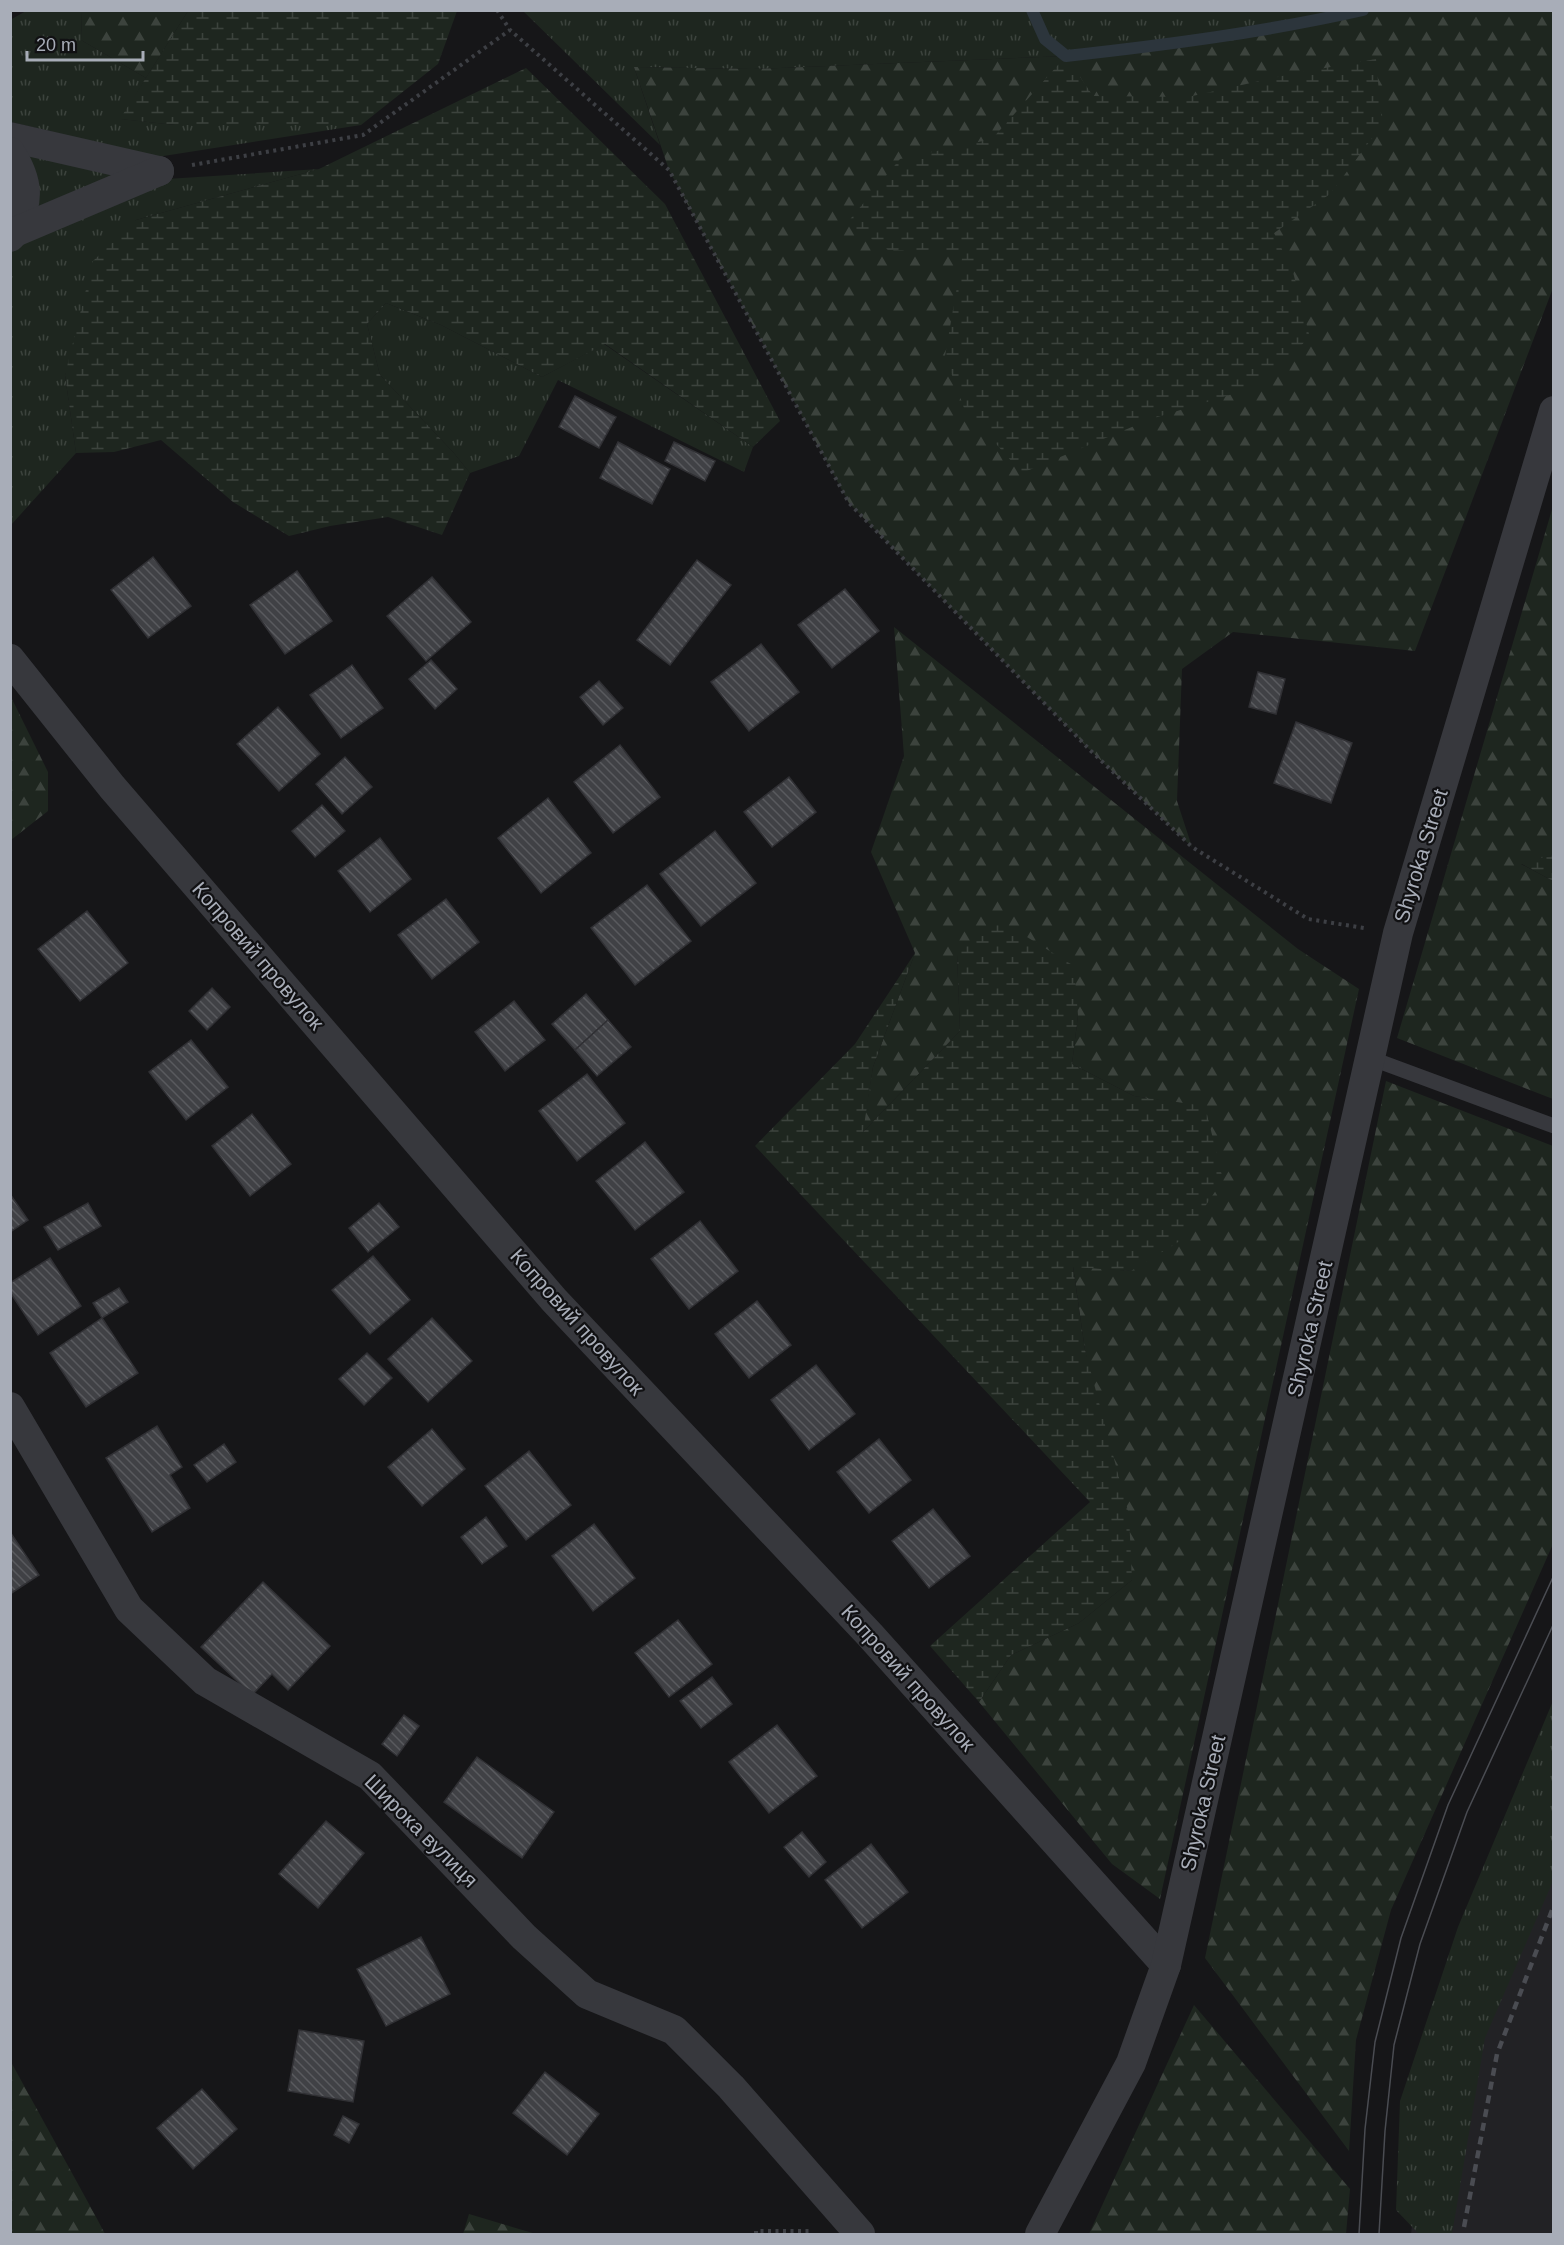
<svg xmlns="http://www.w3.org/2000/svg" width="1564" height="2245" font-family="Helvetica,sans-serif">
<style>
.built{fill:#222225}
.grass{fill:url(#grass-tufts)}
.forest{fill:url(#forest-firs)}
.wetland{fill:url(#wetland-marsh)}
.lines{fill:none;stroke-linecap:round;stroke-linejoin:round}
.stream{stroke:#2c353c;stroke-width:12}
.building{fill:url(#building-back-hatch);stroke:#303034;stroke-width:1.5}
.path{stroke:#3d3f44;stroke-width:4;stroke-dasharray:3 4.5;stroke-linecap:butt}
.service{stroke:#37383d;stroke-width:15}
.minor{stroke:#37383d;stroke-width:30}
.tram{stroke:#4a4c52;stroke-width:1.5}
.rail{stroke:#4a4c52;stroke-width:4.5;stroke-dasharray:8 6;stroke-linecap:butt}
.labels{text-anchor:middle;stroke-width:4.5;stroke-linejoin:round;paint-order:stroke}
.street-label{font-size:21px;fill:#a8adb8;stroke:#111113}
</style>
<defs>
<pattern id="grass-tufts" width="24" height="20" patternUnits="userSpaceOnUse" patternTransform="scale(1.5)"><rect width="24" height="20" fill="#1e261f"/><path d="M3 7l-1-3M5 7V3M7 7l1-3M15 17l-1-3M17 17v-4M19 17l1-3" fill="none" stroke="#3c433d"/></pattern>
<pattern id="forest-firs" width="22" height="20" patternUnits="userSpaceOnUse" patternTransform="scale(1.5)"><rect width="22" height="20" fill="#1e261f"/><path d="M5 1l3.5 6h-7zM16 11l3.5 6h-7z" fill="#3c433d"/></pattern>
<pattern id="wetland-marsh" width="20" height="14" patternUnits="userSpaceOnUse" patternTransform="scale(1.5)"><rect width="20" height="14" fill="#1e261f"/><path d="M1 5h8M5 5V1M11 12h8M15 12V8" fill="none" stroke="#3c433d"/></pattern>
<pattern id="building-back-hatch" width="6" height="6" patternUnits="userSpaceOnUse" patternTransform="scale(1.5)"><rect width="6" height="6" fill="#404145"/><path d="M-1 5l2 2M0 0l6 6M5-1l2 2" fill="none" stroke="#595a5e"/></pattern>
</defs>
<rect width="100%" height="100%" fill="#161618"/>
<path class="built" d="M1553,1802V2234H1411L1431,2062Z"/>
<g class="grass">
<path d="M26,11H82L81,40L146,78L121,119L175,125H361L157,157L11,122L10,20Z"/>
<path d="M523,11H1363L1316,21L1143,48L1066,56L753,69L634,67L660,145Z"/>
<path d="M20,150L129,171L33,214Z"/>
<path d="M319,169L136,220L65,375L76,453L11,525L10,253L24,238L167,179Z"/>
<path d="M386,303L441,325L542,377L604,344L753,447L744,472L558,380L519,456L470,473L453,452L380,375L367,324Z"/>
<path d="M1553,1701V1881L1485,2038L1452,2234H1419L1396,2210L1400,2101L1458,1927Z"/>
</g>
<g class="forest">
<path d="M82,11H188L146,78L81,40Z"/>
<path d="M1363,11H1553V288L1415,651L1233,632L1182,669L1177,801L1192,847L1091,751L849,503L669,170L634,67L753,69L1066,56L1143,48L1316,21Z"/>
<path d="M1553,506V855L1521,864L1553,881V1099L1397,1038Z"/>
<path d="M894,627L1298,949L1359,989L1160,1899L1112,1864L979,1702L1011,1655L1079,1623L1132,1580L1085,1350L1073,1266L1131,1271L1205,1107L1134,1096L1072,1064L1078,1015L957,954L960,1031L862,1133L873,1067L915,953L871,852L904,756Z"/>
<path d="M11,697L48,772V811L11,840Z"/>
<path d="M1386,1081L1553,1146V1544L1391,1910L1356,2040L1349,2151L1205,1958Z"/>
<path d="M1194,2005L1350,2189L1346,2234H1089Z"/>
<path d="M11,2062L95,2215L105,2234H11Z"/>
<path d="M469,2214L536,2234H463Z"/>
</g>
<g class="wetland">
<path d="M188,11V10L457,11L438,64L361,125H175L120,119Z"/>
<path d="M1066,56L1093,96L1188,97L1291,74L1376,59L1382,125L1330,194L1274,233L1293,272L1310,338L1246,390L1151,419L1022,473L964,408L945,356L963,252L888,250L847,223L900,159L992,139Z"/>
<path d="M526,68L665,204L780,421L753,447L605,344L542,377L441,325L386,303L367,324L380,375L453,452L470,473L442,535L388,517L330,526L289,536L233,502L161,440L114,452L76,453L65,375L93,261L136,220L319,169Z"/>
<path d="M1553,855V881L1520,863Z"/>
<path d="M998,919L1074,966L1078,1015L1072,1064L1134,1096L1205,1106L1223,1180L1183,1239L1131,1271L1073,1267L1085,1350L1129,1515L1132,1580L1079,1623L1011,1655L979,1702L930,1646L1090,1502L755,1146L855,1044L915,953L873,1067L863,1132L960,1031L957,954Z"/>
</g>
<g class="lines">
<path class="stream" d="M1032,10L1045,39L1066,56C1166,45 1266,32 1363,10"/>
</g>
<g class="building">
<path d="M575,396L616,417L599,448L559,427Z"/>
<path d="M618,442L670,469L652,504L600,478Z"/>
<path d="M674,442L715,461L705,481L665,461Z"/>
<path d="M153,557L191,606L148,638L111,590Z"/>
<path d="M697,560L731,585L670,665L637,640Z"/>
<path d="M297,571L332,621L285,654L250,605Z"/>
<path d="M432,577L471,622L426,661L387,616Z"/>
<path d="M845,589L879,631L832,668L798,625Z"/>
<path d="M761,644L799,692L749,731L711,682Z"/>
<path d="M431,660L457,689L435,709L409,679Z"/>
<path d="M352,665L383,708L341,738L310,695Z"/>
<path d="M1258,672L1285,679L1276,714L1249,707Z"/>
<path d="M599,681L623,708L603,725L580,697Z"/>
<path d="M278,707L320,754L279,791L237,744Z"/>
<path d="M1296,722L1352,743L1331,803L1274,783Z"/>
<path d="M620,745L660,797L613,833L574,782Z"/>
<path d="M345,757L372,787L342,814L316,784Z"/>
<path d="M789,777L816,812L772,847L744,812Z"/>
<path d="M548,798L591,853L541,893L498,838Z"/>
<path d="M322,805L345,831L315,857L292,831Z"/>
<path d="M715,831L756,883L701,926L660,874Z"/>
<path d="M380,838L411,879L370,912L338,871Z"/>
<path d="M647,885L691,941L635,985L591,928Z"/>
<path d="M446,899L479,942L432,979L398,935Z"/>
<path d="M87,911L128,963L80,1001L38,949Z"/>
<path d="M212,988L230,1007L207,1030L189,1011Z"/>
<path d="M586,994L608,1020L575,1050L552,1024Z"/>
<path d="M514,1001L545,1040L505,1071L475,1032Z"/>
<path d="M608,1020L631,1047L597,1076L575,1050Z"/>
<path d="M191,1040L228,1087L186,1120L149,1072Z"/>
<path d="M587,1074L625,1123L577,1161L539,1111Z"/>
<path d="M252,1114L291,1164L250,1196L212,1146Z"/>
<path d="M645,1142L684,1192L635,1230L596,1181Z"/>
<path d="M10,1194L28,1220L10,1232Z"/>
<path d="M88,1203L101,1226L58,1250L44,1227Z"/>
<path d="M379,1203L399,1227L368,1252L349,1228Z"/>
<path d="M700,1221L738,1271L689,1309L651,1259Z"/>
<path d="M373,1256L410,1300L370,1334L332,1290Z"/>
<path d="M50,1258L81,1306L38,1335L10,1292V1283Z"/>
<path d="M119,1288L128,1302L102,1318L93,1303Z"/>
<path d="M757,1301L791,1345L749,1378L715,1334Z"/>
<path d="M102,1318L138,1373L86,1407L50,1353Z"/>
<path d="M432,1318L472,1361L428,1402L388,1359Z"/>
<path d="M367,1353L392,1378L364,1405L339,1379Z"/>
<path d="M816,1365L855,1414L809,1450L771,1400Z"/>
<path d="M157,1426L182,1467L170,1475L190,1508L152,1532L106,1458Z"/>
<path d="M432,1429L465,1469L422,1506L388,1467Z"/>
<path d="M879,1439L911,1480L869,1513L837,1472Z"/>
<path d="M224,1444L236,1462L207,1482L194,1465Z"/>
<path d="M529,1451L571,1505L526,1540L485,1486Z"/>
<path d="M933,1509L970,1556L929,1588L892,1541Z"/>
<path d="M486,1517L507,1546L482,1564L461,1537Z"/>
<path d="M594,1524L635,1578L593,1611L552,1556Z"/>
<path d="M10,1532L39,1575L10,1594Z"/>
<path d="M263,1582L330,1646L288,1690L272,1674L252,1695L201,1647Z"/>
<path d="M678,1620L712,1664L669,1697L635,1653Z"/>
<path d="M712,1677L732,1704L701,1728L680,1701Z"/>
<path d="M404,1715L419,1726L397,1756L382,1744Z"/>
<path d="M777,1725L817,1776L769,1813L729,1762Z"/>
<path d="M477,1757L554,1812L522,1858L444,1802Z"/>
<path d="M326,1821L364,1853L318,1908L279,1874Z"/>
<path d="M802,1832L826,1862L809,1877L784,1847Z"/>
<path d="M871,1844L908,1892L862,1928L825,1880Z"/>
<path d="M421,1937L450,1994L386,2026L357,1969Z"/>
<path d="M299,2030L364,2041L353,2102L288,2091Z"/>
<path d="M545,2072L599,2114L567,2155L513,2113Z"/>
<path d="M202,2089L237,2129L193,2169L157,2128Z"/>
<path d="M343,2116L359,2124L349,2143L334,2135Z"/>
</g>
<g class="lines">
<g class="path">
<path d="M497,10L510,30L669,170L849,503L1091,751L1192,847L1308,919L1364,928"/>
<path d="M192,165L363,135L510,30"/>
<path d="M756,2234V2231H811"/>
</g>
<path class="service" d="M1370,1058L1554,1126"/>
<g class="minor">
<path d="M10,137L159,171"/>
<path d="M10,152C29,182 29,200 15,232"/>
<path d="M10,237L15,232L159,171"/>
<path d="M10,659L112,787L554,1300L870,1635L1166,1965"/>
<path d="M10,1407L129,1609L205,1681L370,1776L524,1937L587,1994L674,2030L731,2087L860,2234"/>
<path d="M1040,2234L1131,2063L1166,1965L1398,933L1554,411"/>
</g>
<g class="tram">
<path d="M1359,2234L1365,2129L1375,2042L1401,1938L1448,1805L1554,1575"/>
<path d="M1379,2234L1385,2131L1394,2045L1420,1944L1467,1812L1554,1623"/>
</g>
<path class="rail" d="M1464,2227L1497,2054L1554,1905"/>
</g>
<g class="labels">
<g class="street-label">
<text transform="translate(1421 856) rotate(-73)" y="7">Shyroka Street</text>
<text transform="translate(258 956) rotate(49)" y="7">Копровий провулок</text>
<text transform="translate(577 1322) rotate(48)" y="7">Копровий провулок</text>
<text transform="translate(1310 1329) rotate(-77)" y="7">Shyroka Street</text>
<text transform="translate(908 1678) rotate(48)" y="7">Копровий провулок</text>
<text transform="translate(1203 1803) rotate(-77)" y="7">Shyroka Street</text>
<text transform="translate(421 1831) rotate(45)" y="7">Широка вулиця</text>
</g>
</g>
<rect width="1564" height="2245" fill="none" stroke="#a8adb8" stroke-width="24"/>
<path d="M27 51v9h116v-9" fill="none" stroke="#a8adb8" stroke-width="3"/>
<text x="36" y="51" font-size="18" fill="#a8adb8" stroke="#111113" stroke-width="4.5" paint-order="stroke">20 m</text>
</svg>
